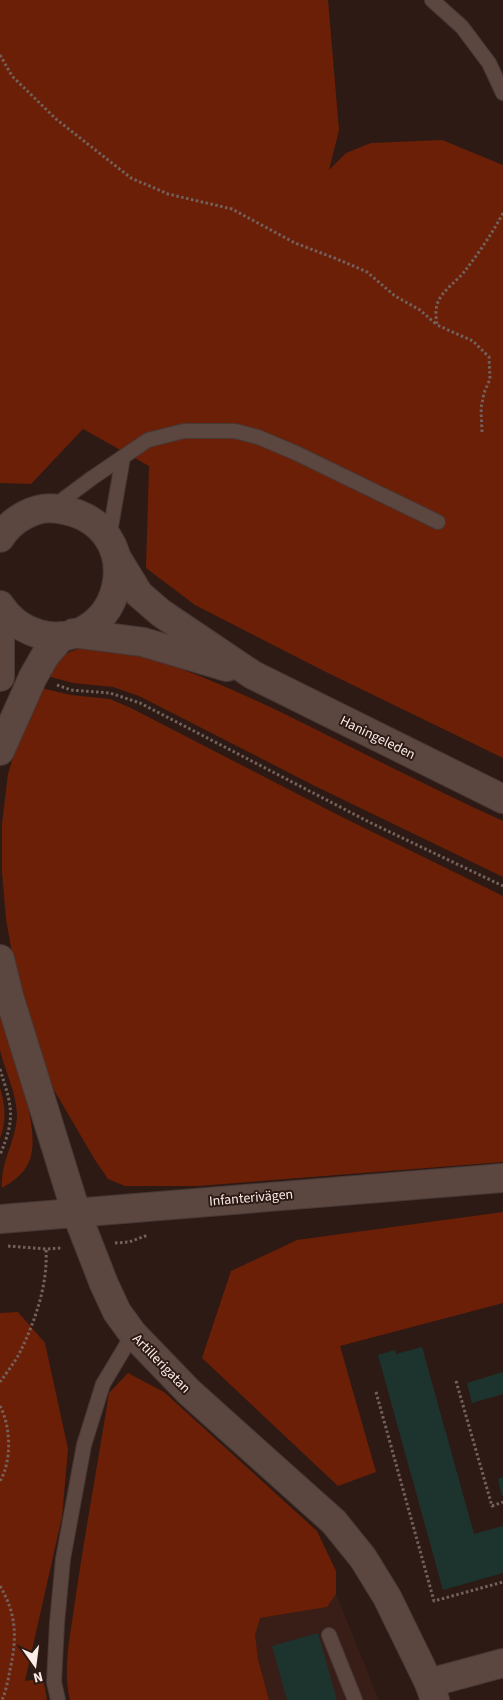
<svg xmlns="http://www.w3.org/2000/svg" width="503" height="1700" font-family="'Source Sans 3',sans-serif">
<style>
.built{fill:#381e17}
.green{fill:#6b1f06}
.building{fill:#1d342e}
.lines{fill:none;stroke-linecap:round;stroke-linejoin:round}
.service-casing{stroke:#473835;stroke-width:16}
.minor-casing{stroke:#473835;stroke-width:30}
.tertiary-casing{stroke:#473835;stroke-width:30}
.secondary-casing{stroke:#473835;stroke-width:30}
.path{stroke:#72615c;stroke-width:3;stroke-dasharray:2.5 2.5;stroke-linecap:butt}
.service{stroke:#5c4640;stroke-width:14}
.minor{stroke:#5c4640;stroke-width:28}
.tertiary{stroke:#5c4640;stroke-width:28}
.secondary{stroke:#5c4640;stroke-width:28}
.labels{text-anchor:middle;stroke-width:4;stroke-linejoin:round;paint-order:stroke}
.street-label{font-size:14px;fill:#faece8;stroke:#2d1a15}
</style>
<rect width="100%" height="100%" fill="#2d1a15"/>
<path class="built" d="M336,1594L379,1700H269L258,1659L254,1635L260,1618L327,1607Z"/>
<g class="green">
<path d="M0,0H328L339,130L329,170L346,153L371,143L442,140L503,165V758L326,672L195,605L146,568L149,466L83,429L31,484L0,483Z"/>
<path d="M100,645C174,661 242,693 309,726C373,758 437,791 503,821V877L315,786L139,696L113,687L73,683L47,676C51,671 54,664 59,659C69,649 87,647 100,645Z"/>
<path d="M41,688L71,695L110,699L131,708L340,816L503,896V1162L198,1186H125L108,1179L95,1160L54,1090L32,1033L15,970L6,919L2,872V824L8,774L19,736Z"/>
<path d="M0,1016C10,1048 44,1131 29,1162C23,1174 14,1181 2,1188C0,1162 17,1140 17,1114C16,1092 5,1071 0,1050C0,1040 0,1027 0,1016Z"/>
<path d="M0,1088C6,1107 6,1121 0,1139Z"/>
<path d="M503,1212V1303L340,1346L376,1472L338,1486L202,1358L231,1271L297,1240Z"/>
<path d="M18,1312L45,1343L68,1449L62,1517L25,1681L43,1678L47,1700H0V1313Z"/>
<path d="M128,1373L164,1392L317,1531L336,1571V1594L327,1607L260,1618L255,1635L258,1659L269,1700H70C62,1668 71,1633 75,1601C85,1532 98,1462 109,1393Z"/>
</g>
<g class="building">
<path d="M422,1347L474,1534L503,1526V1573L443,1590L378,1355L395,1350L396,1354Z"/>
<path d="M503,1372V1394L472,1403L467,1383Z"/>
<path d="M503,1477V1496H502L498,1479Z"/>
<path d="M318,1633L337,1700H287L272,1646Z"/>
</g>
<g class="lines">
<g class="service-casing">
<g id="service">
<path d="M432,0L462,27L489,63L503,93"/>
<path d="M53,507L92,478L148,440L184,431H235L258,437L296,453L438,522"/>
<path d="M109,538L123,457"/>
<path d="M329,1635L355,1700"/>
<path d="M58,1700L54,1682L57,1623L63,1559L84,1445L103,1384L133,1334"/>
</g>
</g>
<g class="minor-casing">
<g id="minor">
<path d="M76,1212L104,1284L117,1312L133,1334L189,1392L334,1522L363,1558L387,1597L429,1683L435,1700"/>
<path d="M429,1683L503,1663"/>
</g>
</g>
<g class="tertiary-casing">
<g id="tertiary">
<path d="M0,630V677"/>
<path d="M0,751L33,677L45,656L62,636"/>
<path d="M0,959L9,996L76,1212"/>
<path d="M0,1219L503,1178"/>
</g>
</g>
<g class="secondary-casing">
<g id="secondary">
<path d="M0,538C11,520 35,505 58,509C155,523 123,656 39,634C22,629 9,619 0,605"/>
<path d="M117,558L139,594L161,613L253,675L503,799"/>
<path d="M73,633L143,642L227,667"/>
</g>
</g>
<g class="path">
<path d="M0,55L12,76L56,119L131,178L168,194L232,209L295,243L337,259L367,272L395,296L420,310L437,325"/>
<path d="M482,432L481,408L484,393L490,379L489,357L473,341L437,325C436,318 435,308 438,302C443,290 456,282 464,272C478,254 492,234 503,213"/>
<path d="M57,685L71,690L110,693L140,703L371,823L503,886"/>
<path d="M0,1069C12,1108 16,1116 0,1155"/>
<path d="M115,1243L129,1242L148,1235"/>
<path d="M8,1246L46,1249L62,1248"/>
<path d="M456,1381L492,1506L503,1502"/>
<path d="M0,1382C7,1372 16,1361 21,1350C36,1319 48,1283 46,1249"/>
<path d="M376,1392L434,1601L503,1582"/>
<path d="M0,1406C11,1427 12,1461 0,1481"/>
<path d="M0,1586C17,1615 17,1638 10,1670C8,1680 6,1691 2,1700"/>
</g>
<use href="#service" class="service"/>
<use href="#minor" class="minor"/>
<use href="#tertiary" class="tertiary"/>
<use href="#secondary" class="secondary"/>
</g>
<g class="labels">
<g class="street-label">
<text transform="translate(378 737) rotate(26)" y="5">Haningeleden</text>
<text transform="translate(251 1197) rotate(-5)" y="5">Infanterivägen</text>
<text transform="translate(162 1363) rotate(46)" y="5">Artillerigatan</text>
</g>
</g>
<g transform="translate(35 1665) rotate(166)" stroke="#2d1a15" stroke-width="4" paint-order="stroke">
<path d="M0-4L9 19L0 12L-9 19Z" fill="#faece8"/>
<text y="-8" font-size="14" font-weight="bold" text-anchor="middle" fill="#faece8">N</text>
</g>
</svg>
